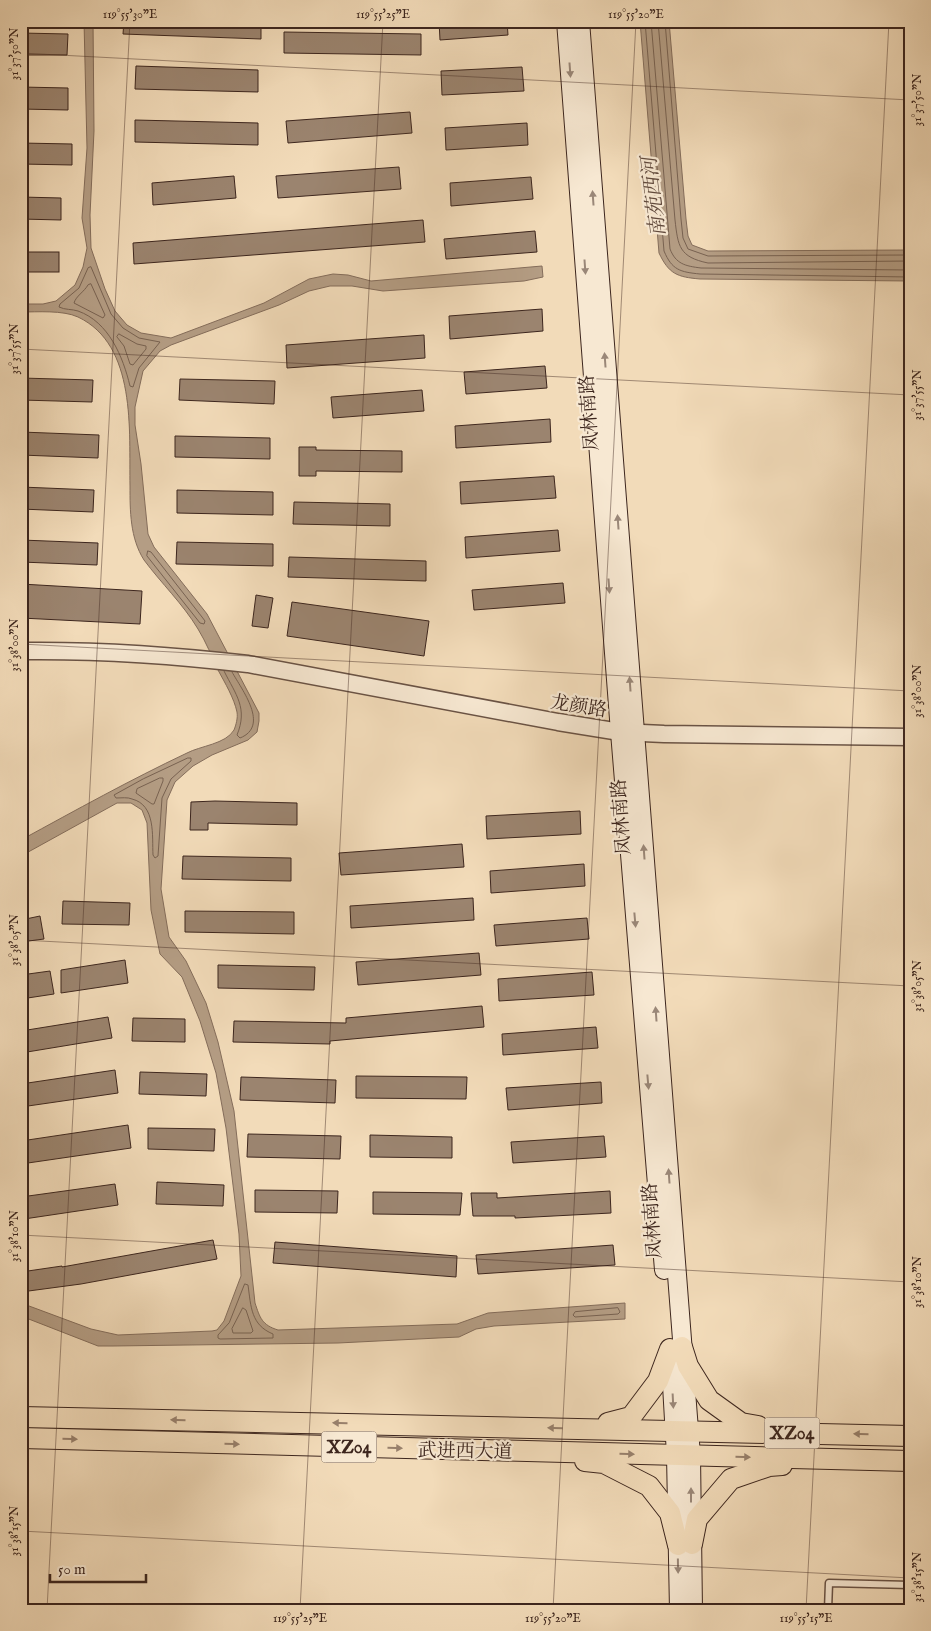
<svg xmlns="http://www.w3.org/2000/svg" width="931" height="1631" font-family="'IM FELL English','Noto Serif SC',serif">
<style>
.water{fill:#b49d84;stroke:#846d5b}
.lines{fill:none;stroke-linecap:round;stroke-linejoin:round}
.shore{stroke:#786251;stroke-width:1}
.building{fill:#9b846f;stroke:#3d261e}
.service-casing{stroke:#6a5345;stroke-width:9}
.tertiary-casing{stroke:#6a5345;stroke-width:19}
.secondary-casing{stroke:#3d261e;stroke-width:20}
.primary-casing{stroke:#3d261e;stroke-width:22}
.service{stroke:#f7e8d2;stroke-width:6}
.tertiary{stroke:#f7e8d2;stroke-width:16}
.secondary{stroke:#f7e8d2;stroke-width:18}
.primary{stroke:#f2dbb9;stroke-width:20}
.oneway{fill:#9a8778}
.oneway2{fill:#98806c}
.ticks{fill:none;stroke:#3d261e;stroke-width:1;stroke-opacity:0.45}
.labels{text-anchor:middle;stroke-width:4.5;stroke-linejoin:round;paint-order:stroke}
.shield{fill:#f7e8d2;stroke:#756054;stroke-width:1}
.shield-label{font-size:18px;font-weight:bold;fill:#3d261e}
.street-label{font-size:19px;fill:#3d261e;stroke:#f7e8d2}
.water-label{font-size:20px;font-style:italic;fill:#614a3d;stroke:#f7e8d2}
.neatline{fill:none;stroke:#3d261e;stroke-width:2}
.ticks-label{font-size:12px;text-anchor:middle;fill:#3d261e}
</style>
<rect width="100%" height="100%" fill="#f2dbb9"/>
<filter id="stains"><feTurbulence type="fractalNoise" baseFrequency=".004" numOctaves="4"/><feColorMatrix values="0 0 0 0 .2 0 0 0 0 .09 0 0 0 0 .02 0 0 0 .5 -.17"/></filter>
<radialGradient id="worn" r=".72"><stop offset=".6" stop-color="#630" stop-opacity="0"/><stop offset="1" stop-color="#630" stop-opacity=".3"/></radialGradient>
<g class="water">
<path d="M84,21H93L94,131L90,215L91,248L105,289L115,311L127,325L141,333L171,338L264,303L309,279L333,274L348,275L371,281L542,266L543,277L524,281L383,291L352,286H330L309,291L279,305L171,345L160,351L143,371L135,407V425L141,464L148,534L154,547L207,614L259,713V721L257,732L248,740L212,755L193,766L175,782L167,800L161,889L169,937L186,961L206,1003L218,1042L234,1111L255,1303C260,1318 262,1325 278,1330L457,1324L488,1313L625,1303V1319L494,1326L476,1329L459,1337L438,1338L338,1343L113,1346H98L21,1316V1303L91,1329L118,1335L212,1331L217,1330L224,1321L241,1276L239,1234L226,1128L216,1073L200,1021L182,977L160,954L151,910L147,823L142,810L131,803H117L21,856V840C76,810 130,780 187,753C200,746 226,744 234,730C236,725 238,718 237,712C234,698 225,683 218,670C212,657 206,642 198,629C183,604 161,583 144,560C130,538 130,511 130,486C129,431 137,345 78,317C63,310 37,312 21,312V304H43L56,301L75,285L83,267L87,248L82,218L87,148Z"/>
<path d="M640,21H669L686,219L688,236L692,245L708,251L910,250V281L700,279C677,277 669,274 659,253Z"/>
</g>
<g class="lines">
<g class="shore">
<path d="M645,21L664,251C672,270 680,272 700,274L910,277"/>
<path d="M651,21L670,249C676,264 685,266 701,268L910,270"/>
<path d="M658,21L675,220C678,246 679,257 708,263L910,261"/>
<path d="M665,21L681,219L683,238L688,249L708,256L910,255"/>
<path d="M91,267L111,314L123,328L139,338L160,342L139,368L133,387L130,386C123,357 109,322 78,311C72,309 65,310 59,307L60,304L79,288L88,268Z"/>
<path d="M91,284L105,315L103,318L74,303C76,296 84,292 88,285Z"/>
<path d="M119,334L137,344L146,346V349L133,365L130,364L124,346L117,337Z"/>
<path d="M148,551L151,552L202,617L205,621L204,624L200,623L147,556Z"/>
<path d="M224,671C236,695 248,708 237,735L240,738C270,726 242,690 232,672"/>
<path d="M188,758H191V761L171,779L162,798L158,856L155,858L153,855C152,836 156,805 132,799C128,797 121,798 116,798L114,795L143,779Z"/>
<path d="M160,778H163V781L154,804H152L136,793L137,789Z"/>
<path d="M245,1284L248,1285C251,1307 251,1325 273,1334V1338L220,1339L218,1338V1335L229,1323Z"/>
<path d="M243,1308L246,1310L253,1331L251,1333H233L232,1329Z"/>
<path d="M618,1308L620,1312L618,1314L575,1317L573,1315L575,1312Z"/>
</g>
</g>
<g class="building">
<path d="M124,21H261V39L123,34Z"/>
<path d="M439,21H507L508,35L440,40Z"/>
<path d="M284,32L421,34V55L284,53Z"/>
<path d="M21,33L68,34L67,55H21Z"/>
<path d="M136,66L258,70V92L135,89Z"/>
<path d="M522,67L524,91L442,95L441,71Z"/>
<path d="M21,87L68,88V110L21,109Z"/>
<path d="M410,112L412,133L288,143L286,121Z"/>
<path d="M135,120L258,123V145L135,142Z"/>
<path d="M527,123L528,145L446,150L445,128Z"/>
<path d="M21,143L72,144V165L21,164Z"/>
<path d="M399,167L401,189L278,198L276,176Z"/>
<path d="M234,176L236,198L153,205L152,183Z"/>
<path d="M531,177L533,199L451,206L450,183Z"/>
<path d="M21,197L61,198V220L21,219Z"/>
<path d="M423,220L425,242L134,264L133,243Z"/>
<path d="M535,231L537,252L446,259L444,239Z"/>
<rect x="21" y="252" width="38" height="20"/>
<path d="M542,309L543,331L450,339L449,316Z"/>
<path d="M424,335L425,358L287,368L286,345Z"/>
<path d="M545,366L547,388L466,394L464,372Z"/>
<path d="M21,378L93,380L92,402L21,400Z"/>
<path d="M180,379L275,381L274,404L179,400Z"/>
<path d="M422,390L424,411L333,418L331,397Z"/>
<path d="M550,419L551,442L456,448L455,426Z"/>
<path d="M21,432L99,435L98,458L21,455Z"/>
<path d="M175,436L270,438V459L175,457Z"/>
<path d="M299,447H316V450L402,451V472L316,471V476H299Z"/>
<path d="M554,476L556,498L461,504L460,482Z"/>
<path d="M21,487L94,490L93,512L21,509Z"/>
<path d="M177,490L273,492V515L177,513Z"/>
<path d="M294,502L390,504V526L293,524Z"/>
<path d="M558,530L560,551L466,558L465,537Z"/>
<path d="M21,540L98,543L97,565L21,562Z"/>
<path d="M177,542L273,544V566L176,564Z"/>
<path d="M289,557L426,561V581L288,577Z"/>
<path d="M563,583L565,603L474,610L472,590Z"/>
<path d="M21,584L142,591L140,624L21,618Z"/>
<path d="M256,595L273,598L268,628L252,626Z"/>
<path d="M292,602L429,621L424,656L287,636Z"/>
<path d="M215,801L297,803V825L208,823V830H190L191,802Z"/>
<path d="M580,811L581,834L487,839L486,816Z"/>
<path d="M462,844L464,867L341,875L339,853Z"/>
<path d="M183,856L291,858V881L182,879Z"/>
<path d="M584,864L585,886L491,893L490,871Z"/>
<path d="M473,898L474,920L351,928L350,906Z"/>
<path d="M63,901L130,903L129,925L62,924Z"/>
<path d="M185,911L294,912V934L185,932Z"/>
<path d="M40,916L44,939L21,942V920Z"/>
<path d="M587,918L589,939L496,946L494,925Z"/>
<path d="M479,953L481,975L358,985L356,962Z"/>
<path d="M125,960L128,983L61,993V970Z"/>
<path d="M218,965L315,967L314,990L218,988Z"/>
<path d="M50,971L54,994L21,999V975Z"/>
<path d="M592,972L594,995L499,1001L498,979Z"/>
<path d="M482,1006L484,1027L330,1041V1044L233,1042L234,1021L346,1023V1018Z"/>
<path d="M108,1017L112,1038L21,1053V1031Z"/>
<path d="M133,1018L185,1019V1042L132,1041Z"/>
<path d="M596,1027L598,1048L503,1055L502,1034Z"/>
<path d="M115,1070L118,1093L21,1107V1084Z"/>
<path d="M140,1072L207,1074L206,1096L139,1094Z"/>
<path d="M356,1076L467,1077L466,1099L356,1098Z"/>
<path d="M241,1077L336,1080L335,1103L240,1100Z"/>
<path d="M601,1082L602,1103L508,1110L506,1088Z"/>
<path d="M128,1125L131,1148L21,1164V1141Z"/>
<path d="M148,1128L215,1129L214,1151L148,1149Z"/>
<path d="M248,1134L341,1136L340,1159L247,1157Z"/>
<path d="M370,1135L452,1137V1158L370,1157Z"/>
<path d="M604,1136L606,1157L513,1163L511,1142Z"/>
<path d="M157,1182L224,1185L223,1206L156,1204Z"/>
<path d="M115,1184L118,1205L24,1219L21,1197Z"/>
<path d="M255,1190L338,1191L337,1213L255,1212Z"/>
<path d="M610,1191L611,1213L515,1218V1216H473L471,1193H497V1198Z"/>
<path d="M373,1192L462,1193L460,1215L373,1214Z"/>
<path d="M213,1240L217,1259L81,1284L21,1292V1272L62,1266V1267Z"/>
<path d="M275,1242L457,1256L456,1277L273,1263Z"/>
<path d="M613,1245L615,1265L478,1274L476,1255Z"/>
</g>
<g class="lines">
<g class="service-casing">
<g id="service">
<path d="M21,1249L22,1252"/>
<path d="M828,1610L829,1583L910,1585"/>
</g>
</g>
<g class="tertiary-casing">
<path id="tertiary" d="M21,651C97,650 172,655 248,664L558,722L620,732L664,734L910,737"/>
</g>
<g class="secondary-casing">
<g id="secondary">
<path d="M566,21L620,732L664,1270"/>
<path d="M580,21L689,1430L691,1455L693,1610"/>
<path d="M670,1350L676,1455L679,1610"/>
</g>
</g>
<g class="primary-casing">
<g id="primary">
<path d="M682,1347L688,1366L709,1400L741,1423L758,1426"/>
<path d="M21,1417L910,1436"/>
<path d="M608,1423L631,1417L658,1381L670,1349"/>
<path d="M21,1438L910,1461"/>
<path d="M585,1461L604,1463L649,1486L670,1513L678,1545"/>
<path d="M692,1544L697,1519L731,1479L769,1466L782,1465"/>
</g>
</g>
<use href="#service" class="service"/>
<use href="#tertiary" class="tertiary"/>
<use href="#secondary" class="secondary"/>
<use href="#primary" class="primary"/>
</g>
<defs><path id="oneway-solid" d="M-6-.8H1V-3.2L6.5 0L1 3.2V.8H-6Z" transform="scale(1.25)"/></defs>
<g class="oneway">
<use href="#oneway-solid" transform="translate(570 70) rotate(86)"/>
<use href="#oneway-solid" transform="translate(593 198) rotate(-94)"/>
<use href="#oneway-solid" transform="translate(585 267) rotate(86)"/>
<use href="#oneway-solid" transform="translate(605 360) rotate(-94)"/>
<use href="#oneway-solid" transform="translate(618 522) rotate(-94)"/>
<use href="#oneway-solid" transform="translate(609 586) rotate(86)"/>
<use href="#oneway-solid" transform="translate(630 684) rotate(-94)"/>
<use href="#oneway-solid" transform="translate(644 852) rotate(-94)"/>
<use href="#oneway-solid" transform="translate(635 920) rotate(85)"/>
<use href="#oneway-solid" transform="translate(656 1014) rotate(-94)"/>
<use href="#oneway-solid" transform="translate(648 1082) rotate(85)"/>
<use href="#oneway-solid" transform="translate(669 1176) rotate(-94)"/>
<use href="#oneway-solid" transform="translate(673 1401) rotate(87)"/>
<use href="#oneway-solid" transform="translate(691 1495) rotate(-90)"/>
<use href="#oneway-solid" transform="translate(678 1566) rotate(89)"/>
</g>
<g class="oneway2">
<use href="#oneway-solid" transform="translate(178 1420) rotate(-179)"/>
<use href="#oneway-solid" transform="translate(340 1423) rotate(-179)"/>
<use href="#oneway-solid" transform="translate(555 1428) rotate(-179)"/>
<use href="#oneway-solid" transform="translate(861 1434) rotate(-179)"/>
<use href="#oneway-solid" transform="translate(70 1439) rotate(1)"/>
<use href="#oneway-solid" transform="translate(232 1444) rotate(1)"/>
<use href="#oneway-solid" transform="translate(395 1448) rotate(1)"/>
<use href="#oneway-solid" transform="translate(627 1454) rotate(1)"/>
<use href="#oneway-solid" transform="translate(743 1457) rotate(1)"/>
</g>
<path class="ticks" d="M21,53L910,100M21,349L910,395M21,644L910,691M21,940L910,986M21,1235L910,1282M21,1531L910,1578M47,1610L130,21M300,1610L383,21M553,1610L636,21M806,1610L889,21"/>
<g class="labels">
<g class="shield">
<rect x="764.5" y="1417.5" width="55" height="31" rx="4"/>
<rect x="321.5" y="1431.5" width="55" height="31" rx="4"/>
</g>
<g class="shield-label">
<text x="792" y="1439">XZ04</text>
<text x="349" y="1453">XZ04</text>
</g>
<g class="street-label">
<text transform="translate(588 413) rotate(-94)" y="7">凤林南路</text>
<text transform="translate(579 705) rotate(9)" y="7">龙颜路</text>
<text transform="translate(620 817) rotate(-94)" y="7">凤林南路</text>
<text transform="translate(651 1221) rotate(-94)" y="7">凤林南路</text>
<text transform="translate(465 1450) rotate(1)" y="7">武进西大道</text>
</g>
<g class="water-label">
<text transform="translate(653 197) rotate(-97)" y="7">南苑西河</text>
</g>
</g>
<rect width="931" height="1631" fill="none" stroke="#f2dbb9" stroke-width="55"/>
<path d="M50 1574v8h96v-8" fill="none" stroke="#3d261e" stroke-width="2.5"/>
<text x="58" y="1574" font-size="15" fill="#3d261e" stroke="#f7e8d2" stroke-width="4" paint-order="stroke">50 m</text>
<rect x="28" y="28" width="876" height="1576" class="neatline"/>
<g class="ticks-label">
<text x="130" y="18">119°55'30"E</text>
<text x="383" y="18">119°55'25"E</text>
<text x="636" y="18">119°55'20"E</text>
<text transform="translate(14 54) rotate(-90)" y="4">31°37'50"N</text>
<text transform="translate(917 100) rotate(-90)" y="4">31°37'50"N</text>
<text transform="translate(14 349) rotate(-90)" y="4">31°37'55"N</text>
<text transform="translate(917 395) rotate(-90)" y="4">31°37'55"N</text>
<text transform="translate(14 645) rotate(-90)" y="4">31°38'00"N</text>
<text transform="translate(917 691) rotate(-90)" y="4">31°38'00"N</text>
<text transform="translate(14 940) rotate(-90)" y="4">31°38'05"N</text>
<text transform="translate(917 986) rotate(-90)" y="4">31°38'05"N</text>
<text transform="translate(14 1236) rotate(-90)" y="4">31°38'10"N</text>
<text transform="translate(917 1282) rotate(-90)" y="4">31°38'10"N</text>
<text transform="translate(14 1531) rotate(-90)" y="4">31°38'15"N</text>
<text transform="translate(917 1577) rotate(-90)" y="4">31°38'15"N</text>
<text x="300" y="1622">119°55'25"E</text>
<text x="553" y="1622">119°55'20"E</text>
<text x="806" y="1622">119°55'15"E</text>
</g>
<rect width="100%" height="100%" filter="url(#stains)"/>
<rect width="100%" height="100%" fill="url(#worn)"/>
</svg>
